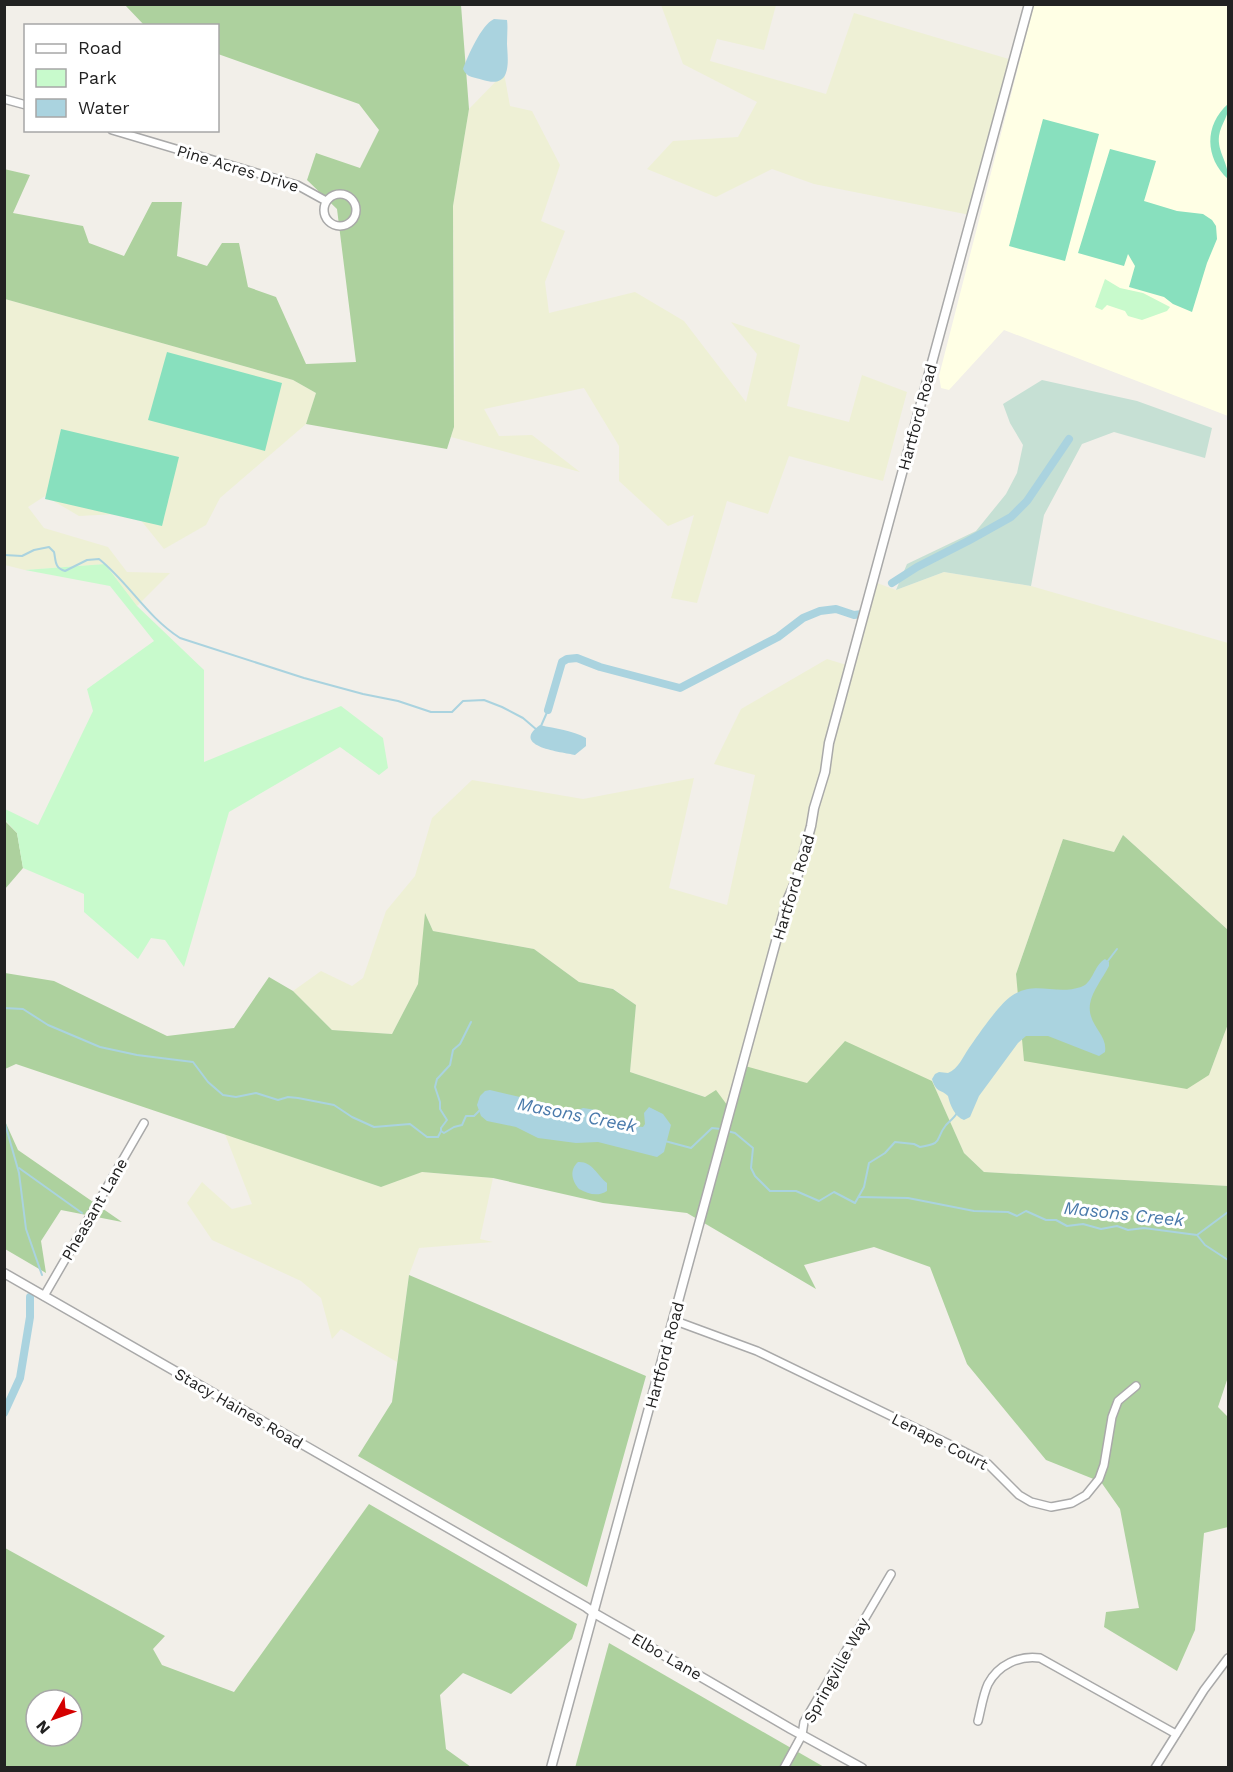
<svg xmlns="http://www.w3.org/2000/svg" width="1233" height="1772" font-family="'Work Sans',sans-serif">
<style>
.education{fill:#ffffe5}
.farmland{fill:#eef0d5}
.forest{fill:#add19e;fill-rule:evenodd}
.wetland{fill:#c6e0d4}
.park{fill:#c8facc}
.pitch{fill:#88e0be}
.water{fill:#aad3df}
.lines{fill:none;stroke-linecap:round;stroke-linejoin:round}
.stream{stroke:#aad3df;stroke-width:2}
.canal{stroke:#aad3df;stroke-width:8}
.minor-casing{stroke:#a9a9a9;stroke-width:10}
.tertiary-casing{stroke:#a9a9a9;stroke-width:11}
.minor{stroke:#fff;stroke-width:7}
.tertiary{stroke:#fff;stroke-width:8}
.labels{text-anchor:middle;stroke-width:6;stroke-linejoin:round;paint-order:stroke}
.street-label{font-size:16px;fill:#222;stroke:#fff}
.water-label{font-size:18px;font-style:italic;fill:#4a7aab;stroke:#fff}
</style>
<rect width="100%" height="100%" fill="#f2efe9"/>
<path class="education" d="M1034,5H1228V416L1004,330L949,390L941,388L939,376Z"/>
<g class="farmland">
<path d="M661,5H776L764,50L717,39L710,61L826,94L854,13L1019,62L970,215L814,184L772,169L716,197L647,169L673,141L738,137L757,102L683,64Z"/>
<path d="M504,73L510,106L532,111L560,165L541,221L565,231L545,282L549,313L635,292L684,321L746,402L757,354L731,322L800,345L787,406L849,422L862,375L907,392L883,481L789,456L768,514L727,501L697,603L671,598L694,515L668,526L619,481V446L584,388L484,409L499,436L532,435L580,472L451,437L454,427L455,342L453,206L469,109Z"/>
<path d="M5,299L293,380L316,393L306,424L220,498L206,525L164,549L135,513L79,516L45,496L28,507L44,528L108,547L127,572L170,573L137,606L105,564L25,570L5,565Z"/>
<path d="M944,572L1031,586L1228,643V930L1123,835L1114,852L1063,839L1016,974L1018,991L1209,1075L1228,1024V1186L984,1172L964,1153L932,1081L807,1083L734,1113L706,1097L630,1072L636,1005L614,989L579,982L534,949L433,931L426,915L418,984L392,1034L332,1030L293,991L321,971L352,986L363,978L386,911L415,876L432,818L472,780L583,799L694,778L669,888L727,905L755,775L714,764L741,709L827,659L853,667L877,583L896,590Z"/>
<path d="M225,1134L381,1187L421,1172L493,1178L480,1239L493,1242L419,1248L409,1275L397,1362L341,1329L332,1339L321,1298L301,1281L212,1240L187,1203L202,1182L232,1209L252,1204Z"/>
</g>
<g class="forest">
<path d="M455,4L461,5L469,109L453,206L454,427L447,449L306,424L316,393L293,380L5,299L4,169L30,175L13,213L83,226L89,243L124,256L152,202H182L177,256L207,266L222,243H239L248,287L276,297L306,364L356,362L337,209L307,180L316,153L360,168L379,130L359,104L218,54V26L144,25L125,5Z"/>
<path d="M4,820L17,833L23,868L5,889Z"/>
<path d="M1123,835L1228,930V1024L1209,1075L1187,1089L1024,1061L1016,974L1063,839L1114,852Z"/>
<path d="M425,913L433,931L534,949L579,982L613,989L636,1005L630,1072L705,1097L716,1090L733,1113L745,1066L807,1083L845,1041L932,1081L964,1153L984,1172L1228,1186V1377L1218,1407L1228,1417V1527L1204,1533L1195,1630L1177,1671L1104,1627L1106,1612L1139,1608L1120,1509L1101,1482L1046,1460L967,1364L930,1267L874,1247L804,1265L816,1289L687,1213L603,1203L493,1178L422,1172L381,1187L16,1064L5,1069V973L54,981L167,1036L234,1028L269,977L293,991L332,1030L392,1034L418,984Z"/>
<path d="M4,1119L18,1150L122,1222L61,1210L41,1241L46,1273L5,1249Z"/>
<path d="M409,1275L646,1376L587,1587L358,1456L392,1402Z"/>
<path d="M369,1504L577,1624L572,1639L511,1694L463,1673L440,1695L446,1749L471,1767H5V1548L165,1636L153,1649L162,1665L234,1692ZM36,1700H72V1736H36Z"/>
<path d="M609,1643L824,1767L575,1768Z"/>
</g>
<path class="wetland" d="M1042,380L1137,401L1212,428L1205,458L1114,432L1082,444L1044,515L1031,586L944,572L896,590L907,564L976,531L1006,494L1017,473L1023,445L1010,423L1003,404Z"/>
<g class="park">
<path d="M1105,279L1120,288L1143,293L1170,307L1167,311L1142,320L1128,316L1125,311L1107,305L1102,310L1095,307Z"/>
<path d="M105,564L137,606L204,670V762L341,706L383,738L388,768L379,775L340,747L229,812L184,967L165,940L151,938L138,959L84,912V894L23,868L17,833L5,820V809L38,825L93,711L87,689L154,641L110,586L25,570Z"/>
</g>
<g class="pitch">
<path d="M1228,104C1230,115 1221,123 1219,136C1217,152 1229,163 1228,179C1205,158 1204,125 1228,104Z"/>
<path d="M1043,119L1099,134L1065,261L1009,246Z"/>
<path d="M1110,149L1156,161L1144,201L1177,211L1203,214L1212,220L1216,226L1217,239L1207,263L1192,312L1173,304L1164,297L1129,287L1135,266L1128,254L1124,266L1078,253Z"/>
<path d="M167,352L282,383L265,451L148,420Z"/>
<path d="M61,429L179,457L162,526L45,499Z"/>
</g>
<g class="water">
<path d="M494,19L507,20C508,27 507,36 507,44C508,62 512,89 483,80C474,77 467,78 463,69C468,56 481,25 494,19Z"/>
<path d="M540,725C556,729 572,730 586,738V746L575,755C563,752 509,747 540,725Z"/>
<path d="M1105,959L1109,962V966C1103,978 1092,991 1090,1004C1087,1025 1108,1034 1105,1052L1099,1056L1048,1036H1026L1018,1043L979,1096L970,1117L964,1120C955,1117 950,1105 948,1096C941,1089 936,1093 932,1079L935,1074L939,1072L948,1073C959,1068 962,1058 969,1048C978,1035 998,1006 1010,997C1035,979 1054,996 1081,987C1093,983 1094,965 1105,959Z"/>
<path d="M490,1090L550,1104L562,1113L569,1114L583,1108L596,1110L601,1112L611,1124L643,1127L645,1124L644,1113L649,1107L663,1114L671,1125L664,1152L657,1157L598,1142L576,1143L538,1138L516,1127L487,1121L481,1116L477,1105L480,1096L485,1091Z"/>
<path d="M578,1162C592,1161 597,1175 607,1183V1191C598,1197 588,1194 579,1189C572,1181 569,1170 578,1162Z"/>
</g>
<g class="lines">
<g class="stream">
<path d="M4,555L22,556L34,550L49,547L54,552C56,560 54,568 65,571L87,560L99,559C129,583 146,616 180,638L304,678L363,694L398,701L431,712H452L463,701L484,700L502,707L523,718L537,730"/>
<path d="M541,726L548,710"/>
<path d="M1107,962L1117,949"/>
<path d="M4,1008L23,1009L48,1025L100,1047L137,1055L193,1062L208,1082L223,1095L236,1097L256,1093L278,1100L288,1097L298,1098L334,1105L352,1117L374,1127L410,1124L427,1137H438L441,1131L444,1133L454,1127L462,1125L466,1116H474L480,1110"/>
<path d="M4,1120L19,1173L26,1229L42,1275"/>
<path d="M441,1131V1128L447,1120L440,1109V1102L435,1087L437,1079L450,1065L453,1050L460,1044L471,1022"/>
<path d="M727,1131L735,1133L753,1148L751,1168L755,1176L770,1191H796L819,1201L834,1192L855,1203L864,1187L869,1163L885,1153L895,1142L914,1144L920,1147C945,1143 934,1140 946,1125C950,1121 954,1118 957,1113"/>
<path d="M665,1141L691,1148L712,1128L721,1129"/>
<path d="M19,1168L82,1213"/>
<path d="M859,1197L908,1198L974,1211L1008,1212L1017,1216L1026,1211L1046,1220H1056L1067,1226L1083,1224L1101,1229L1117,1226L1128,1230L1144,1228L1197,1235L1205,1245L1228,1260"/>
<path d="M1197,1235L1228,1212"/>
</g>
<g class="canal">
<path d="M892,583L917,567L968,541L1011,517L1027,501L1069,439"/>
<path d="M548,710L562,662L567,659L577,658L600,667L680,688L778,637L803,618L820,611L836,609L854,615L862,614"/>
<path d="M4,1413L20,1378L30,1317V1297"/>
</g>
<g class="minor-casing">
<g id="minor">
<path d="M4,99L26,105"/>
<path d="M112,130L297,185L326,201"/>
<circle cx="340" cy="210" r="16"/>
<path d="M44,1296L144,1123"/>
<path d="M673,1320L757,1351L955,1447L988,1464L1019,1495L1031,1502L1051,1507L1072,1503L1086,1495L1099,1479L1104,1465L1112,1417L1118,1401L1136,1386"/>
<path d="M978,1721C981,1709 983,1695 988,1684C998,1665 1019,1655 1040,1658L1176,1734"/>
<path d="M784,1768L802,1735L804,1722L891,1574"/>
<path d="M1155,1768L1204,1690L1228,1658"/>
</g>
</g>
<g class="tertiary-casing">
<g id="tertiary">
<path d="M4,1273L586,1607L594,1613L643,1641L648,1646L791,1729L862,1768"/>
<path d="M551,1768L787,901L797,878L811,826L814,808L825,772L829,743L1029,4"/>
</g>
</g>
<use href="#minor" class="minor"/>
<use href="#tertiary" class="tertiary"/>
</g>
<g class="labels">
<g class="street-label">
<text transform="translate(238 168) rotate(17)" y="6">Pine Acres Drive</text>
<text transform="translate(917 417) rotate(-75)" y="6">Hartford Road</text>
<text transform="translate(793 887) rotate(-73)" y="6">Hartford Road</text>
<text transform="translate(94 1209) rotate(-60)" y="6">Pheasant Lane</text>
<text transform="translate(664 1355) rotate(-75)" y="6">Hartford Road</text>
<text transform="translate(239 1408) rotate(30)" y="6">Stacy Haines Road</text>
<text transform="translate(940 1441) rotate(27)" y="6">Lenape Court</text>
<text transform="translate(667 1656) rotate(30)" y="6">Elbo Lane</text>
<text transform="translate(836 1670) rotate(-61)" y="6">Springville Way</text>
</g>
<g class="water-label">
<text transform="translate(577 1115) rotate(11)" y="6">Masons Creek</text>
<text transform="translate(1124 1214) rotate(6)" y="6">Masons Creek</text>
</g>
</g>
<rect width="1233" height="1772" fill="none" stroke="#222222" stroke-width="12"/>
<rect x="24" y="24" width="195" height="108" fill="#ffffff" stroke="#a7a7a7" stroke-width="1.5"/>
<rect x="36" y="44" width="30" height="9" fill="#ffffff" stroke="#a7a7a7" stroke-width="1.5"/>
<text x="78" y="54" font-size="18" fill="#222222">Road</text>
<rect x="36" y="69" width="30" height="18" fill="#c8facc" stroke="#a7a7a7" stroke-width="1.5"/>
<text x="78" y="84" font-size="18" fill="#222222">Park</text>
<rect x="36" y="99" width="30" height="18" fill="#aad3df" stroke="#a7a7a7" stroke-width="1.5"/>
<text x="78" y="114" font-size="18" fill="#222222">Water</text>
<g transform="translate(54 1718) rotate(230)"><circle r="28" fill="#ffffff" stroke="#a7a7a7" stroke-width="1.5"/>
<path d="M0-4.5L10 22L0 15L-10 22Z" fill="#d40000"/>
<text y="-9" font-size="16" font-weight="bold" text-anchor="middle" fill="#222222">N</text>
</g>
</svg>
